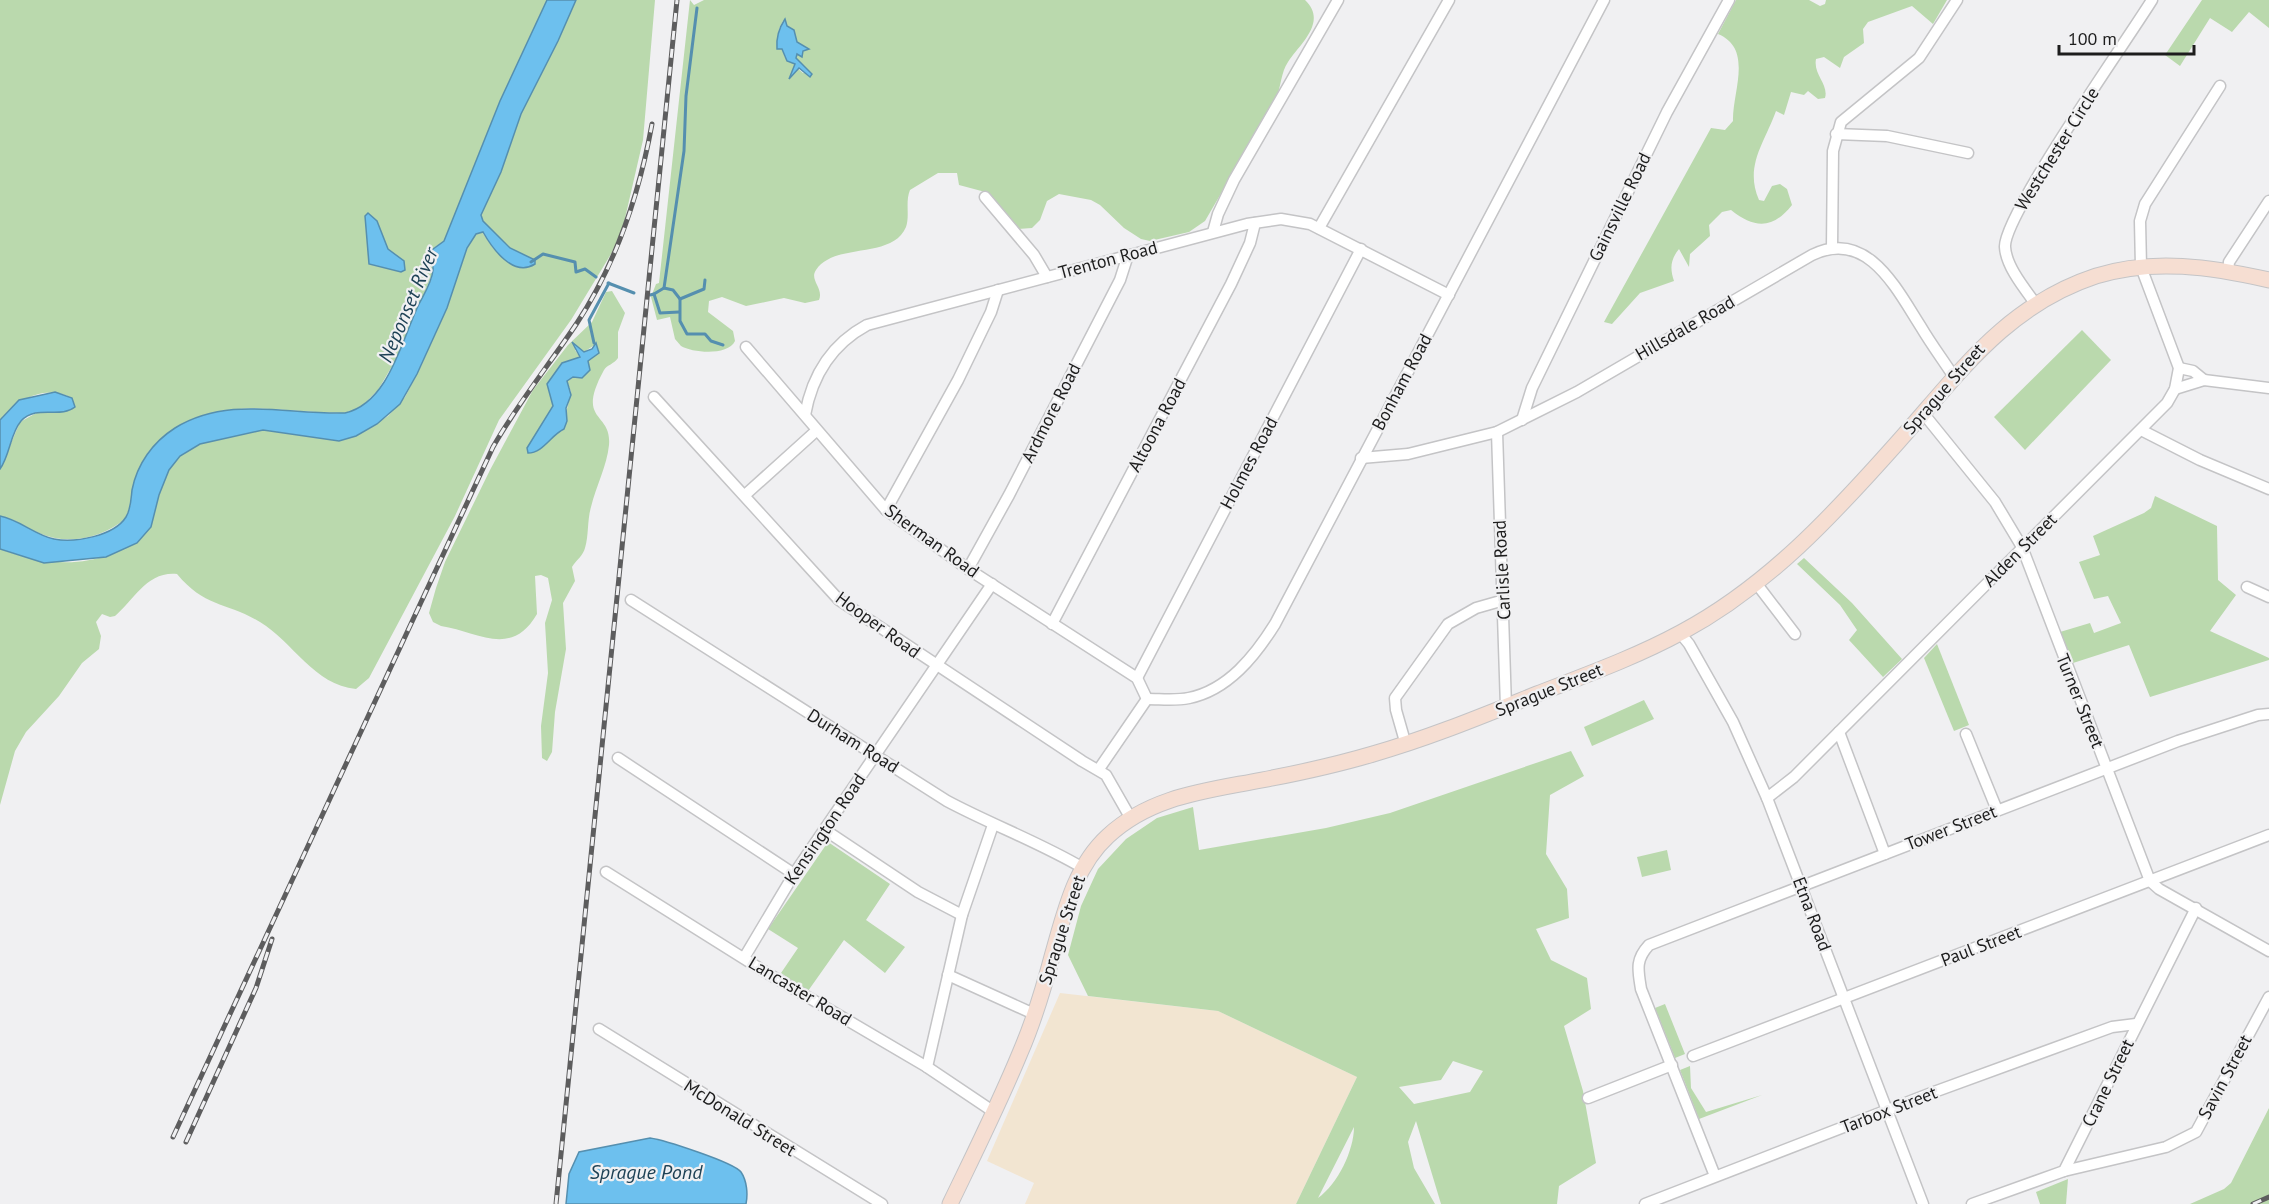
<svg xmlns="http://www.w3.org/2000/svg" width="2269" height="1204" font-family="'PT Sans',sans-serif">
<style>
.industrial{fill:#f2e5d1}
.green{fill:#bad9ad;fill-rule:evenodd}
.water{fill:#6dc0ee;stroke:#558faf;stroke-width:1.5}
.lines{fill:none;stroke-linecap:round;stroke-linejoin:round}
.stream{stroke:#558faf;stroke-width:3}
.street-casing{stroke:#c4c4c6;stroke-width:13}
.secondary-casing{stroke:#c4c4c6;stroke-width:17}
.street{stroke:#fff;stroke-width:10}
.secondary{stroke:#f6ded2;stroke-width:15}
.rail-casing{stroke:#5d5d5e;stroke-width:5}
.rail{stroke:#f0f0f2;stroke-width:3;stroke-dasharray:9;stroke-linecap:butt}
.labels{text-anchor:middle;stroke-width:4.5;stroke-linejoin:round;paint-order:stroke}
.street-label{font-size:18px;fill:#1d1d1d;stroke:#f0f0f2}
.water-label{font-size:20px;font-style:italic;fill:#1e4256;stroke:#f0f0f2}
</style>
<rect width="100%" height="100%" fill="#f0f0f2"/>
<path class="industrial" d="M1060,993L1218,1011L1357,1077L1296,1204H1025L1034,1183L987,1161Z"/>
<g class="green">
<path d="M0,0H547L500,101L444,241L431,250L433,272L401,351L378,390L361,407L345,413C283,414 216,392 164,438C158,443 151,448 147,454C134,474 135,499 125,519C102,538 67,546 39,533C25,527 15,519 0,516V469L20,422L40,411L72,409V398C45,384 18,399 0,420ZM377,221L388,249L404,261L401,272L369,264L368,235Z"/>
<path d="M576,0H655L643,140L623,227L611,254L571,320L499,420L455,516L369,678L356,689C314,685 293,642 260,622C227,602 205,608 177,574C147,571 134,600 115,616L110,617L102,614L96,622L101,636L99,649L82,663L59,696L26,732L15,751L0,805V549C55,569 106,570 151,527L159,495L169,470L180,456L200,444L263,430L339,441L356,436L388,416L405,397L421,366L447,308L467,248L476,234L482,232L493,248L512,264L535,262L510,248L483,221L481,214L501,172L521,114L558,41Z"/>
<path d="M690,0L694,5L704,0H1305C1328,22 1300,44 1288,62C1281,72 1281,87 1276,99L1205,221L1189,232L1150,241L1141,239L1124,228L1100,205L1091,200L1059,194L1047,201L1040,220L1032,228L1018,229L999,208L989,193L959,185L957,173H938L910,190C905,202 910,216 906,227C892,260 834,242 816,270C809,280 824,288 819,300L805,303L784,298L746,306L722,297L709,301L708,312L733,331L735,341C728,356 693,353 681,346L675,339L670,317L657,320L651,297L656,284L659,283ZM783,21L797,42L807,49L797,54L796,58L809,71L803,73L797,68L790,78L795,64L785,57L782,49H777L779,29Z"/>
<path d="M1736,0H1809L1820,6L1825,4L1826,0H1947L1933,24L1912,6L1868,22L1863,29L1864,43L1844,57L1840,68L1824,57L1816,59C1813,75 1829,84 1825,98L1818,99L1808,91L1804,95L1791,92L1784,115L1776,111C1765,142 1744,166 1759,200L1764,201L1772,186L1780,184L1787,189L1792,205C1773,229 1755,229 1731,210L1722,212L1709,225L1710,236L1690,254L1689,267L1679,249C1670,260 1670,269 1674,281L1640,293L1612,324L1604,322L1711,128L1725,130L1733,121C1732,92 1754,49 1718,34Z"/>
<path d="M2202,0H2269V28L2249,12L2232,32L2210,18L2180,66L2165,55Z"/>
<path d="M612,291L625,313L618,332V358C614,364 607,365 604,370C575,423 612,411 609,445C607,466 596,486 591,507C587,521 589,535 585,548C583,556 576,560 572,567L575,581L563,603L566,649L555,712L552,752L547,761L542,758L541,726L548,673L545,623L552,600L548,578L541,575L535,576L537,614C511,659 477,631 441,626L433,622L429,613L436,588L445,562L490,470L533,390L568,345L592,322L606,292ZM593,346L599,350L588,361L589,371L582,378L573,377L567,381L571,392L562,430L554,434L544,446L527,448L553,406L547,384L562,363L580,357L575,350L577,348L584,352Z"/>
<path d="M2082,330L2111,360L2025,450L1994,417Z"/>
<path d="M2155,496L2217,526L2218,580L2236,595L2210,631L2269,658V660L2150,697L2129,645L2073,663L2060,632L2090,623L2094,633L2121,623L2108,596L2094,599L2079,562L2100,555L2093,536L2144,513L2151,508Z"/>
<path d="M1804,558L1852,603L1902,659L1883,677L1849,640L1857,630L1840,605L1797,564Z"/>
<path d="M1937,644L1969,725L1954,731L1924,658Z"/>
<path d="M1644,700L1654,719L1592,746L1584,727Z"/>
<path d="M1571,751L1584,776L1550,795L1546,854L1567,889L1569,918L1536,929L1551,960L1587,978L1591,1009L1564,1026L1583,1091L1596,1163L1559,1186L1557,1204H1441L1416,1121L1408,1142L1414,1168L1435,1204H1296L1357,1077L1218,1011L1088,996L1068,955L1081,906L1098,869L1126,839L1157,818L1193,807L1199,850L1326,828L1390,813ZM1453,1061L1483,1071L1470,1092L1414,1104L1399,1087L1441,1080ZM1354,1127C1354,1150 1338,1184 1318,1198Z"/>
<path d="M828,842L890,884L866,920L905,947L885,973L844,940L808,991L781,973L798,948L768,929Z"/>
<path d="M1667,850L1671,870L1642,877L1637,857Z"/>
<path d="M1665,1004L1685,1054L1675,1058L1655,1008Z"/>
<path d="M1690,1066L1691,1088L1706,1112L1762,1095L1699,1119L1680,1070Z"/>
<path d="M2269,1108V1204H2190L2224,1189L2231,1183Z"/>
<path d="M2068,1179L2066,1204H2040L2036,1192Z"/>
</g>
<g class="water">
<path d="M547,0H576L558,41L521,114L501,172L481,215L483,221L510,248L535,260V264C513,278 492,248 483,232L476,234L467,248L447,308L417,374L400,404L377,424L356,436L339,441L263,430L200,444L180,456L169,470L159,495L151,527L137,543L106,557L44,563L0,549V516C20,520 35,535 54,539C75,543 114,536 126,517C131,509 131,499 132,490C137,464 153,442 175,428C229,395 287,415 345,413C389,403 402,339 419,304C424,294 432,282 433,270C434,264 430,259 429,252L444,241L500,101Z"/>
<path d="M785,19L787,26L794,30L797,42L809,49L803,51L802,57L797,54L796,58L812,74L810,77L799,68L789,79L795,64L787,61L782,49H777C776,38 779,28 785,19Z"/>
<path d="M368,213L377,221L388,249L404,261L405,270L401,272L369,264L365,216Z"/>
<path d="M572,342L584,352L592,349L596,343L599,353L588,361L590,370L582,378L573,377L567,381L571,395L566,408L567,421L564,429C551,435 543,453 528,453L527,448L553,406L547,384L562,363L580,357Z"/>
<path d="M55,392L72,398L75,407C60,419 37,404 21,421C10,434 10,455 0,469V420L19,400Z"/>
<path d="M650,1138C664,1140 733,1162 741,1172C747,1181 748,1194 746,1204H566L569,1174L579,1152Z"/>
</g>
<g class="lines">
<g class="stream">
<path d="M531,262L543,254L575,262L576,272L585,269L596,277"/>
<path d="M608,283L634,293"/>
<path d="M664,288L684,151L686,96L697,8"/>
<path d="M654,294L664,288L673,290L680,299V321L687,334H705L711,341L723,345"/>
<path d="M650,295L654,294L660,313L679,312"/>
<path d="M680,299L704,289L705,280"/>
<path d="M594,343L589,320L609,283"/>
</g>
<g class="street-casing">
<g id="street">
<path d="M1836,134L1887,136L1968,153"/>
<path d="M985,197L1034,255L1047,277"/>
<path d="M1319,228L1449,0"/>
<path d="M1213,232L1218,214L1234,180L1338,0"/>
<path d="M1832,248L1833,151L1841,122L1919,58L1957,0"/>
<path d="M2228,271L2229,262L2269,201"/>
<path d="M2035,303C2024,288 2006,266 2005,247C2003,216 2128,39 2152,0"/>
<path d="M746,347L886,510L968,569L1137,678L1147,699"/>
<path d="M2179,368L2193,371L2204,380"/>
<path d="M2175,389L2204,380L2269,388"/>
<path d="M654,397L839,600L1082,761L1106,775L1130,817"/>
<path d="M1923,413L1995,502L2022,547L2150,881L2159,889L2269,951"/>
<path d="M805,415C812,376 832,344 867,325L1247,224L1281,219L1310,224L1449,295"/>
<path d="M1522,420L1532,388L1667,112L1729,0"/>
<path d="M2141,430L2200,460L2269,489"/>
<path d="M1497,432L1506,707"/>
<path d="M1361,458L1408,454L1497,432L1577,392L1812,255C1867,228 1896,288 1921,327C1931,344 1943,360 1954,377"/>
<path d="M745,495L816,431"/>
<path d="M886,510L958,380L991,312L998,290"/>
<path d="M968,569L1009,495L1120,280L1128,255"/>
<path d="M1756,583L1795,634"/>
<path d="M2247,587L2269,597"/>
<path d="M631,600L947,801C992,825 1039,842 1083,868"/>
<path d="M1052,624L1231,284L1250,243L1255,223"/>
<path d="M1680,633L1689,644L1733,722L1767,798L1923,1204"/>
<path d="M1137,678L1361,249"/>
<path d="M1147,699C1161,699 1175,701 1189,698C1228,690 1255,656 1275,624L1604,0"/>
<path d="M1839,732L1885,854"/>
<path d="M1966,734L1997,810"/>
<path d="M1406,745L1396,710L1395,698L1448,624L1476,608L1504,600"/>
<path d="M618,758L794,874"/>
<path d="M1099,769L1147,699"/>
<path d="M1767,798L1794,777L2167,403L2175,389L2179,368L2141,267L2140,221L2145,204L2220,86"/>
<path d="M825,830L918,892L962,915"/>
<path d="M606,872L767,973L927,1067L994,1112"/>
<path d="M744,958L794,874L992,584"/>
<path d="M948,975L1034,1014"/>
<path d="M599,1029L882,1204"/>
<path d="M1693,1056L2269,835"/>
<path d="M927,1067L962,915L993,825"/>
<path d="M1588,1098L1672,1065"/>
<path d="M2064,1171L2166,1147L2196,1132L2269,997"/>
<path d="M1715,1176L1641,989C1638,970 1635,960 1649,945L2178,741L2258,715L2269,714"/>
<path d="M1645,1204L1934,1092L2112,1027L2136,1024"/>
<path d="M1972,1204L2064,1171L2196,908"/>
</g>
</g>
<g class="secondary-casing">
<path id="secondary" d="M950,1204C974,1154 999,1104 1020,1053C1034,1021 1044,987 1053,953C1065,911 1075,866 1108,836C1151,796 1206,791 1262,780C1299,773 1336,765 1373,754C1429,738 1482,716 1537,694C1586,675 1636,657 1682,632C1768,586 1834,514 1898,442C1959,374 2005,306 2096,276C2153,258 2212,267 2269,280"/>
</g>
<use href="#street" class="street"/>
<use href="#secondary" class="secondary"/>
<g class="rail-casing">
<g id="rail">
<path d="M173,1137L493,447C518,403 549,365 577,323C617,262 639,195 652,124"/>
<path d="M186,1142L256,988L272,939"/>
<path d="M556,1204L677,0"/>
<path d="M2253,1204L2269,1197"/>
</g>
</g>
<use href="#rail" class="rail"/>
</g>
<g class="labels">
<g class="street-label">
<text transform="translate(2057 149) rotate(-58)" y="6">Westchester Circle</text>
<text transform="translate(1620 207) rotate(-64)" y="6">Gainsville Road</text>
<text transform="translate(1108 260) rotate(-15)" y="6">Trenton Road</text>
<text transform="translate(1685 328) rotate(-30)" y="6">Hillsdale Road</text>
<text transform="translate(1402 382) rotate(-62)" y="6">Bonham Road</text>
<text transform="translate(1944 389) rotate(-49)" y="6">Sprague Street</text>
<text transform="translate(1051 413) rotate(-63)" y="6">Ardmore Road</text>
<text transform="translate(1157 425) rotate(-62)" y="6">Altoona Road</text>
<text transform="translate(1249 463) rotate(-62)" y="6">Holmes Road</text>
<text transform="translate(932 541) rotate(36)" y="6">Sherman Road</text>
<text transform="translate(2020 550) rotate(-45)" y="6">Alden Street</text>
<text transform="translate(1502 570) rotate(-93)" y="6">Carlisle Road</text>
<text transform="translate(878 625) rotate(36)" y="6">Hooper Road</text>
<text transform="translate(1549 690) rotate(-22)" y="6">Sprague Street</text>
<text transform="translate(2080 701) rotate(68)" y="6">Turner Street</text>
<text transform="translate(853 741) rotate(32)" y="6">Durham Road</text>
<text transform="translate(1951 828) rotate(-21)" y="6">Tower Street</text>
<text transform="translate(825 829) rotate(-56)" y="6">Kensington Road</text>
<text transform="translate(1812 914) rotate(69)" y="6">Etna Road</text>
<text transform="translate(1062 930) rotate(-72)" y="6">Sprague Street</text>
<text transform="translate(1981 946) rotate(-21)" y="6">Paul Street</text>
<text transform="translate(800 991) rotate(31)" y="6">Lancaster Road</text>
<text transform="translate(2225 1077) rotate(-62)" y="6">Savin Street</text>
<text transform="translate(2108 1083) rotate(-64)" y="6">Crane Street</text>
<text transform="translate(1889 1110) rotate(-21)" y="6">Tarbox Street</text>
<text transform="translate(740 1118) rotate(32)" y="6">McDonald Street</text>
</g>
<g class="water-label">
<text transform="translate(408 305) rotate(-67)" y="7">Neponset River</text>
<text x="646" y="1179">Sprague Pond</text>
</g>
</g>
<path d="M2059 45v9h135v-9" fill="none" stroke="#1d1d1d" stroke-width="3"/>
<text x="2068" y="45" font-size="18" fill="#1d1d1d" stroke="#f0f0f2" stroke-width="4.5" paint-order="stroke">100 m</text>
</svg>
